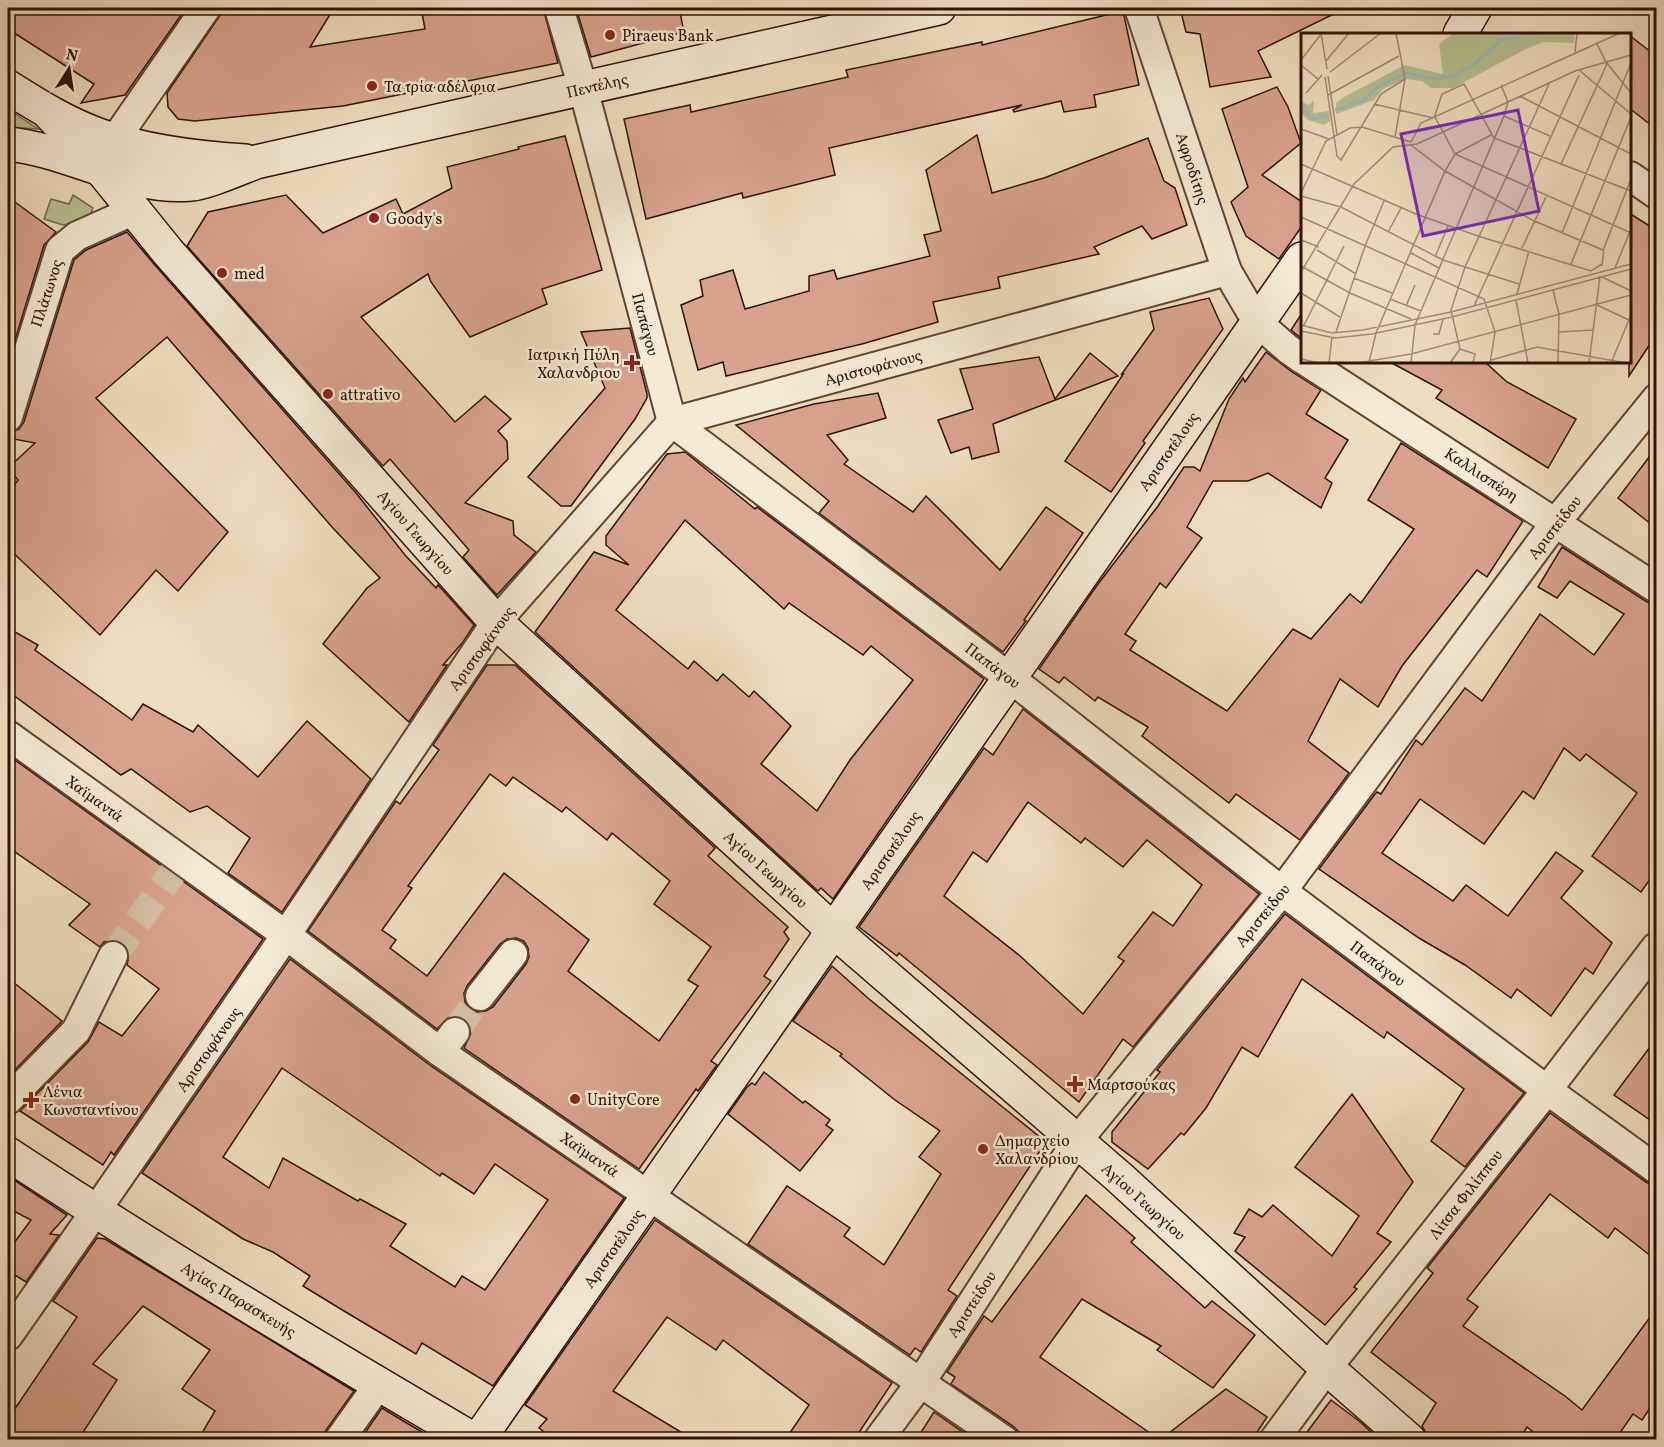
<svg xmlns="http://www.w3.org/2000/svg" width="1664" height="1447" font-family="Vollkorn,serif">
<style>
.green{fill:#b7c193;stroke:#746a4c;stroke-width:1.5}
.building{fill:#d9a28f;stroke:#301206;stroke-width:1.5;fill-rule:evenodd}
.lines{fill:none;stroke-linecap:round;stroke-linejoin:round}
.street-tunnel{stroke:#d2bfa4;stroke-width:28;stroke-dasharray:28 14;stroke-linecap:butt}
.street-casing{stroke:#604534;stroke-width:32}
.secondary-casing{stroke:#301206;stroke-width:36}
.street{stroke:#f4ead6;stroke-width:28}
.secondary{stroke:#f4ead6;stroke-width:33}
.poi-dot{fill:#8f2418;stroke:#f4ead6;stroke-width:2}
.labels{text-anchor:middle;stroke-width:5;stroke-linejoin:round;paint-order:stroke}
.poi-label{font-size:16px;fill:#301206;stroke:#f4ead6;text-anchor:start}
.street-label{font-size:16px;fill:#301206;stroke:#f4ead6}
.inset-river{fill:none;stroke:#9cbbba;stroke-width:3}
.inset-road{fill:none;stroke:#a28c76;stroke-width:1.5}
.view{fill:#7b2cbf;fill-opacity:0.15;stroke:#7b2cbf;stroke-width:3}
.inset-edge{fill:none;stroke:#301206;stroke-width:3}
</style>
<rect width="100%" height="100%" fill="#eedec0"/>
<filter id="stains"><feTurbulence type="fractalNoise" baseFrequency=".00333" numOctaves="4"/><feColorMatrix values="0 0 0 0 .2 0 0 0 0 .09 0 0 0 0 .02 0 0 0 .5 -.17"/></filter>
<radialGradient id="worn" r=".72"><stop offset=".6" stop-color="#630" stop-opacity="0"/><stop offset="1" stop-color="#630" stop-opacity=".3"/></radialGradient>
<g class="green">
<path d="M8,109L38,129L8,127Z"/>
<path d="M73,195L93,208L89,218L63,225L44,219L51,199L69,204Z"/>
</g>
<g class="building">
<path d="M8,8H186L125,95L81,103L94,84L8,29Z"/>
<path d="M225,8H334L310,47L425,29L422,13L451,8H543L558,63L343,106L195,121L178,119L168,107L167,93Z"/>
<path d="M576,8H679L684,32L591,57Z"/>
<path d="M1180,8H1346L1258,51L1271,77L1210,87L1200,34L1186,32Z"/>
<path d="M1123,11L1139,85L1094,95L1096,107L1064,112L1061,101L1014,112L1013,110L1022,105L829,148L835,175L743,198L742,193L646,219L624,119L690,105L691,112L848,77L846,70L982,42V45Z"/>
<path d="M1629,35L1656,56V129L1629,108Z"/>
<path d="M1277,87L1288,107L1301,143L1262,175L1302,202V226L1279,259L1246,236L1231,202L1248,187L1222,109Z"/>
<path d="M977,135L992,193L1044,178L1148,138L1164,181L1175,188L1187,225L1152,239L1142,226L1094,247L1099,254L998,277L1000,288L933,302L938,322L862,344L726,376L723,362L698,370L681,305L703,296L700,280L733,270L745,309L809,291V276L834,270L837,279L930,256L924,235L941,231L926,170Z"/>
<path d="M565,136L602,270L542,289L547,304L470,337L431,282L428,274L361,317L455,422L485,396L511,419L498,431L507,441L508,459L465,503L513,521L514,535L536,552L497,595L463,557L469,550L390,459L383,466L187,246L208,212L286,195L323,233L396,199L403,214L452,188L447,167L519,149L518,147Z"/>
<path d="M8,197L56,232L44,245L8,363Z"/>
<path d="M1629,213L1656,230V335L1629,376Z"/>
<path d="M127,232L154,264L356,493L405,555L436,588L438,585L474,625L463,642L443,665H447L409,722L323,644L367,588L380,578L332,527L167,337L96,398L228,532L178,591L156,570L100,635L8,548V493L18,480L8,468L35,443L8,438V433L19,429L24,422L74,260L86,250Z"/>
<path d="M1209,298L1223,329L1143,441L1145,443L1111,492L1065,461L1124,373L1121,375L1154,329L1150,312Z"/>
<path d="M1302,313V339L1291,330Z"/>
<path d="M630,328L647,394V398L635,419L571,506H561L528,477L605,388L581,332Z"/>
<path d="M1266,352L1292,372L1321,390L1306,414L1348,440L1325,478L1332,483L1321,508L1268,473L1248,481H1213L1187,527L1202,538L1166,588L1160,583L1125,634L1136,641L1130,650L1227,711L1293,629L1311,639L1350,594L1361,603L1414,529L1368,500L1401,443L1523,521L1487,577L1477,570L1402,666L1378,707L1340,679L1308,741L1349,773L1300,840L1236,794L1229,803L1142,736L1148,727L1098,697L1095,701L1064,677L1059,683L1039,669L1098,584L1158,506L1184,467H1194L1200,471L1229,399L1243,378L1245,382Z"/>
<path d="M1090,353L1118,376L993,424L999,452L972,459L969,447L951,453L938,420L973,409L960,369L1039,357L1055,399Z"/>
<path d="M1390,362H1485L1507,382L1576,419L1548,468L1436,398L1442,390Z"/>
<path d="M878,393L886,418L827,435L848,460L844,464L913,512L926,496L1000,570L1046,507L1083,533L1024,620L1026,621L1003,652L819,513L829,501L736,425L814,404Z"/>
<path d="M1656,448V528L1618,498Z"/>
<path d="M685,452L755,509L757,507L984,679L833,899L821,888L818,891L535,632L594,552L629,565L606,545V536L667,454ZM685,520L784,609L789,603L863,655L871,646L913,680L850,760L817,811L761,764L791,726L754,691L749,697L723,674L717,681L694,661L688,669L616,610Z"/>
<path d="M1562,547L1647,602L1656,604V871L1641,892L1592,856L1637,793L1586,754L1580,761L1564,748L1534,799L1523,791L1484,844L1420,799L1382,853L1453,901L1466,885L1508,916L1556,852L1583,871L1561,898L1612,943L1593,974L1585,968L1551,1016L1517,989L1511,998L1465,965L1419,938L1319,869L1375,794L1377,792L1381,794L1416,740L1422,745L1465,688L1482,701L1540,614L1594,655L1624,614L1570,581L1557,598L1538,587Z"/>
<path d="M8,628L38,645L35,650L132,720L143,704L193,732L198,725L258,777L307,721L371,779L282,912L228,873L250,838L207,806L190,812L131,769L121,775L8,691Z"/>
<path d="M487,665H515L715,848L708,856L788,927L784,932L789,939L764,976L771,981L711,1061L717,1065L698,1091L696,1089L639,1169L464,1048L471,1033L470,1025L464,1019L456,1016L449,1017L437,1029L308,931L396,801L400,804L439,750L433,745ZM490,774L506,786L513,777L562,812L566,807L607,840L612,833L670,881L654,904L711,947L688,980L698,986L659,1041L568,971L589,940L504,873L427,976L390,948L396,940L382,930L412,888L408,886ZM516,938L524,941L528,948L529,957L526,964L493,1007L486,1011L477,1012L470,1009L465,1002L464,993L467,986L500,944L507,939Z"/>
<path d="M1023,709L1259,894L1133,1047L1123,1039L1079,1102L899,953L897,956L859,927L984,748L993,755ZM1028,802L1081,843L1085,838L1123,867L1147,840L1202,885L1173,926L1153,912L1118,957L1124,961L1083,1014L1019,955L944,896L973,852L987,862Z"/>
<path d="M8,755L263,939L114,1155L111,1152L103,1165L20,1111L88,1042L99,1022L122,1036L159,989L127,965L129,954L127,947L121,942L111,940L104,942L100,947L69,925L90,904L8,847Z"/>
<path d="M1285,914L1524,1093L1465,1167L1431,1141L1464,1089L1387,1032L1384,1038L1302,979L1258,1057L1242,1047L1206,1108L1184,1135L1181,1133L1148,1169L1112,1142V1132L1160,1072L1157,1070Z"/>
<path d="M290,959L431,1066L624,1198L493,1386L422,1343L416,1354L344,1311L303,1286L310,1276L273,1252L243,1239L142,1173ZM282,1068L440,1176L442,1173L474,1194L495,1164L548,1200L485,1290L462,1276L455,1287L390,1246L406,1224L360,1199L358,1201L283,1158L269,1188L223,1157Z"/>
<path d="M832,966L869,999L1046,1142L948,1290L957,1296L921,1352L915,1348L910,1355L748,1244L787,1186L850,1228L844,1236L884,1265L941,1174L919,1157L940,1131L895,1100L840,1056L842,1054L793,1021Z"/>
<path d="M8,978L62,1021L8,1077Z"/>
<path d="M1656,1039V1124L1614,1095Z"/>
<path d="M764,1072L803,1103L805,1101L830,1120L826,1125L833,1130L800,1171L728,1114L747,1087L752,1083L755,1085Z"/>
<path d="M1352,1094L1413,1182L1377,1233L1391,1242L1354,1287L1357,1289L1325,1325L1235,1251L1245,1237L1234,1233L1249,1209L1262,1217L1273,1205L1332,1256L1359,1216L1295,1167Z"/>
<path d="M1550,1113L1646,1182L1656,1186V1260L1615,1228L1608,1238L1550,1194L1467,1299L1478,1307L1463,1326L1565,1396L1582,1410L1656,1309V1399L1642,1420L1633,1414L1615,1440H1543L1527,1427L1519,1440H1427L1426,1433L1422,1426L1436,1403L1371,1352L1433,1273L1427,1268Z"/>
<path d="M8,1176L67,1215L50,1234L59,1235L26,1282L15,1275L8,1283V1251L31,1220L8,1208Z"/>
<path d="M1086,1195L1135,1238L1131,1242L1205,1308L1212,1301L1255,1335L1213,1388L1157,1350L1161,1346L1082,1299L1040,1357L1160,1440H1020L1019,1432L1013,1426L951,1384L955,1377L947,1372L984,1316L992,1322Z"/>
<path d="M655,1220L892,1383L854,1440H785L809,1405L723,1340L716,1350L667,1317L613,1391L694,1440H555L539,1428L547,1419L525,1405Z"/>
<path d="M97,1238L105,1239L354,1391L326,1430L323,1440H198L215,1411L182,1389L210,1350L143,1306L93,1364L117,1380L78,1440H8V1419L77,1317L53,1301Z"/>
<path d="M1226,1389L1267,1417L1252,1440H1160Z"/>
<path d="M1331,1400L1359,1421L1380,1440H1301Z"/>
<path d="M382,1408L405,1422L436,1440H360Z"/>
<path d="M934,1412L974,1440H916Z"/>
</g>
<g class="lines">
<g class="street-tunnel">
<path d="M113,956L174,871"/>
<path d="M455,1032L480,996"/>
</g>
<g class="street-casing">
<g id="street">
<path d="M559,8L583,88L672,422L1010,678L1282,891L1547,1090L1656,1169"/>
<path d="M1139,8L1227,271L1257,322L1288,349L1302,359"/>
<path d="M114,141L206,8"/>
<path d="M1630,176L1656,194"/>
<path d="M1307,362L1656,588"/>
<path d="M8,417L60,250L77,236L135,210"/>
<path d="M8,735L286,935L440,1052L1004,1440"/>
<path d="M480,996L513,954"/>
<path d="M440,1052L455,1032"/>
<path d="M8,1100L76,1031L113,956"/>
<path d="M8,1336L104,1199L286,935L496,622L672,422L1227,271"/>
<path d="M339,1440L379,1384"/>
<path d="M878,1440L921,1382L1077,1141L1282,891L1556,522L1656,399"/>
<path d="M1274,1440L1327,1368L1547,1090L1656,947"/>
</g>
</g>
<g class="secondary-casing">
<g id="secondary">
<path d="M1460,34L1475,8"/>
<path d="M8,87C38,106 67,124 101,136C146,152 197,158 245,161"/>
<path d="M48,112L100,168L168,252L496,622L834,931L1120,1178L1327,1368L1409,1440"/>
<path d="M8,144C69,150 130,190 191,184C206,183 240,168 256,162L939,8"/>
<path d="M8,1154C160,1254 316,1348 474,1440"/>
<path d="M478,1440L1302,259"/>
</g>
</g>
<use href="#street" class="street"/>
<use href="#secondary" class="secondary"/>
</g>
<g class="poi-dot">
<circle cx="610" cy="35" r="6"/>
<circle cx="372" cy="86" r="6"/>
<circle cx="374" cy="218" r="6"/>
<circle cx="222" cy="273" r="6"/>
<path d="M629 354h6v6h6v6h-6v6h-6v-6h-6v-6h6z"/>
<circle cx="328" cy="394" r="6"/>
<path d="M1072 1075h6v6h6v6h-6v6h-6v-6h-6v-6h6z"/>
<circle cx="575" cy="1099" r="6"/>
<path d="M28 1091h6v6h6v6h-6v6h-6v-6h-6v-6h6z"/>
<circle cx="983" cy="1149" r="6"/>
</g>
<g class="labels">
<g class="poi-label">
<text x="622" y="41">Piraeus Bank</text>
<text x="384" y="92">Τα τρία αδέλφια</text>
<text x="386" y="224">Goody's</text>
<text x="234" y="279">med</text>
<text x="620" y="360" text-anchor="end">Ιατρική Πύλη<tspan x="620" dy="18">Χαλανδριου</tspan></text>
<text x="340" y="400">attrativo</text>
<text x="1087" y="1090">Μαρτσούκας</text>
<text x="43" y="1097">Λένια<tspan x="43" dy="18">Κωνσταντίνου</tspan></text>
<text x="587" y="1105">UnityCore</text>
<text x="995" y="1146">Δημαρχείο<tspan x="995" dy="18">Χαλανδρίου</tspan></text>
</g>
<g class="street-label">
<text transform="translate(597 85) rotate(-13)" y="6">Πεντέλης</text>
<text transform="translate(1193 168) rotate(72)" y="6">Αφροδίτης</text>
<text transform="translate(46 293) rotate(-72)" y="6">Πλάτωνος</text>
<text transform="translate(646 324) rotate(75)" y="6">Παπάγου</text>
<text transform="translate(873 367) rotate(-15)" y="6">Αριστοφάνους</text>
<text transform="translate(1168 451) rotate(-55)" y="6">Αριστοτέλους</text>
<text transform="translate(1482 474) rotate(33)" y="6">Καλλισπέρη</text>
<text transform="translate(1554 527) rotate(-52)" y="6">Αριστείδου</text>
<text transform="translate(416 532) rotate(49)" y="6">Αγίου Γεωργίου</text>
<text transform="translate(481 648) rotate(-54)" y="6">Αριστοφάνους</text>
<text transform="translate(993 665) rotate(37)" y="6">Παπάγου</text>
<text transform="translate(95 798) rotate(36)" y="6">Χαϊμαντά</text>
<text transform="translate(890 850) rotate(-55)" y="6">Αριστοτέλους</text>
<text transform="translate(766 869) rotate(42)" y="6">Αγίου Γεωργίου</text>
<text transform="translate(1262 915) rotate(-51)" y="6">Αριστείδου</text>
<text transform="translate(1378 963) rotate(37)" y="6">Παπάγου</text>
<text transform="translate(208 1049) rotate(-55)" y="6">Αριστοφάνους</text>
<text transform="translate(590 1154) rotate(34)" y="6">Χαϊμαντά</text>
<text transform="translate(1465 1194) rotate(-52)" y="6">Λίτσα Φιλίππου</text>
<text transform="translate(1144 1201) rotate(42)" y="6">Αγίου Γεωργίου</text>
<text transform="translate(613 1248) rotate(-55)" y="6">Αριστοτέλους</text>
<text transform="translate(239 1299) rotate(31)" y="6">Αγίας Παρασκευής</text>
<text transform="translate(971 1304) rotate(-57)" y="6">Αριστείδου</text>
</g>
</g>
<g transform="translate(1301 33)">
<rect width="330" height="330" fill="#eedec0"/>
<path d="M153,0H274L273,10L243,9L227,15L152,55H130L121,48L104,46L82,56L73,67L35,81V70L43,64L104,32L142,41L138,11ZM13,67L12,80L28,78L29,88L23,92L7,87L0,80V69L8,72Z" fill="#b7c193"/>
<path class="inset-river" d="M0,74L12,86L27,82M34,77L63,67L78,53L105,40L134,46L152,43L172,32L201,7L233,0"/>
<path class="inset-road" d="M20,0L26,36M296,11L305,29L330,60M274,19L276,0M0,27L21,0M25,28L48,0M0,32L17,46M278,37L330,81M29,39L80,0M27,43L36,102M24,44L36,123L40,127L80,61L104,46M5,60L21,42M27,62L98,23M219,63L330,121M73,71L132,85M203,83L249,103M134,84L154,121L330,200M133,85L141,61L163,51L193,105L330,158M0,96L28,106M94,104L104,46L95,0M110,109L120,90L319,0M110,112L144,138L231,187L302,217M0,131L115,181L177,203L290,238L301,231M260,131L306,31M0,160L25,108L49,95L61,94L110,109M0,163L40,174L142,227L218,251M0,184L183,266L194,299L189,330M87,199L100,175M261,200L330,30M0,207L18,214M221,215L245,164M16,217L55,241M110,220L138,235M134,224L147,193M270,231L330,84M0,233L49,260L110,286M301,233L303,215L330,146M314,235L330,196M0,239L53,151L92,114L116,111L274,38L330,22M301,244L330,258M53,245L91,260M252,257L258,281L257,330M0,260L39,284M216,261L228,218M89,266L120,278M215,267L227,330M296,272L330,288M105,273L114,252M173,273L278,42M0,292L31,300L62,297L150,279L330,231M3,292L43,213M0,298L34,305L71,301L151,284L330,236M35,299L64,213L83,168M258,299L292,297M132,301H138L142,286M159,316L174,321L172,330M0,326L18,330M190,327L236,314L325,330M68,329L75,300L144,138L154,121L190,102M28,330L31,304M56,330L110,321L330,262M110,330L114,292L203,83L207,69L200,52M149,330L159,316L150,277L164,234L248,51M288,330L299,243M310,330L330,282"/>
<path class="view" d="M217,77L238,178L122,203L100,101Z"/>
<rect width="330" height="330" class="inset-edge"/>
</g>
<rect width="1664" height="1447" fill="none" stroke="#eedec0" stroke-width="30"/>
<rect x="9" y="9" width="1646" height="1429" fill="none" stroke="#301206" stroke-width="3"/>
<rect x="15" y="15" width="1634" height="1417" fill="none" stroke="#301206" stroke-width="1.5"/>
<g transform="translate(69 69) rotate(12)" stroke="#f4ead6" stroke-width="4.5" paint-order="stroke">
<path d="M0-4.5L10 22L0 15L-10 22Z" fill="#301206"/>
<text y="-9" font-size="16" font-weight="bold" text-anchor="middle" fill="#301206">N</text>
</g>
<rect width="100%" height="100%" filter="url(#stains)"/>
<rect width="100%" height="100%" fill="url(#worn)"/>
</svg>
